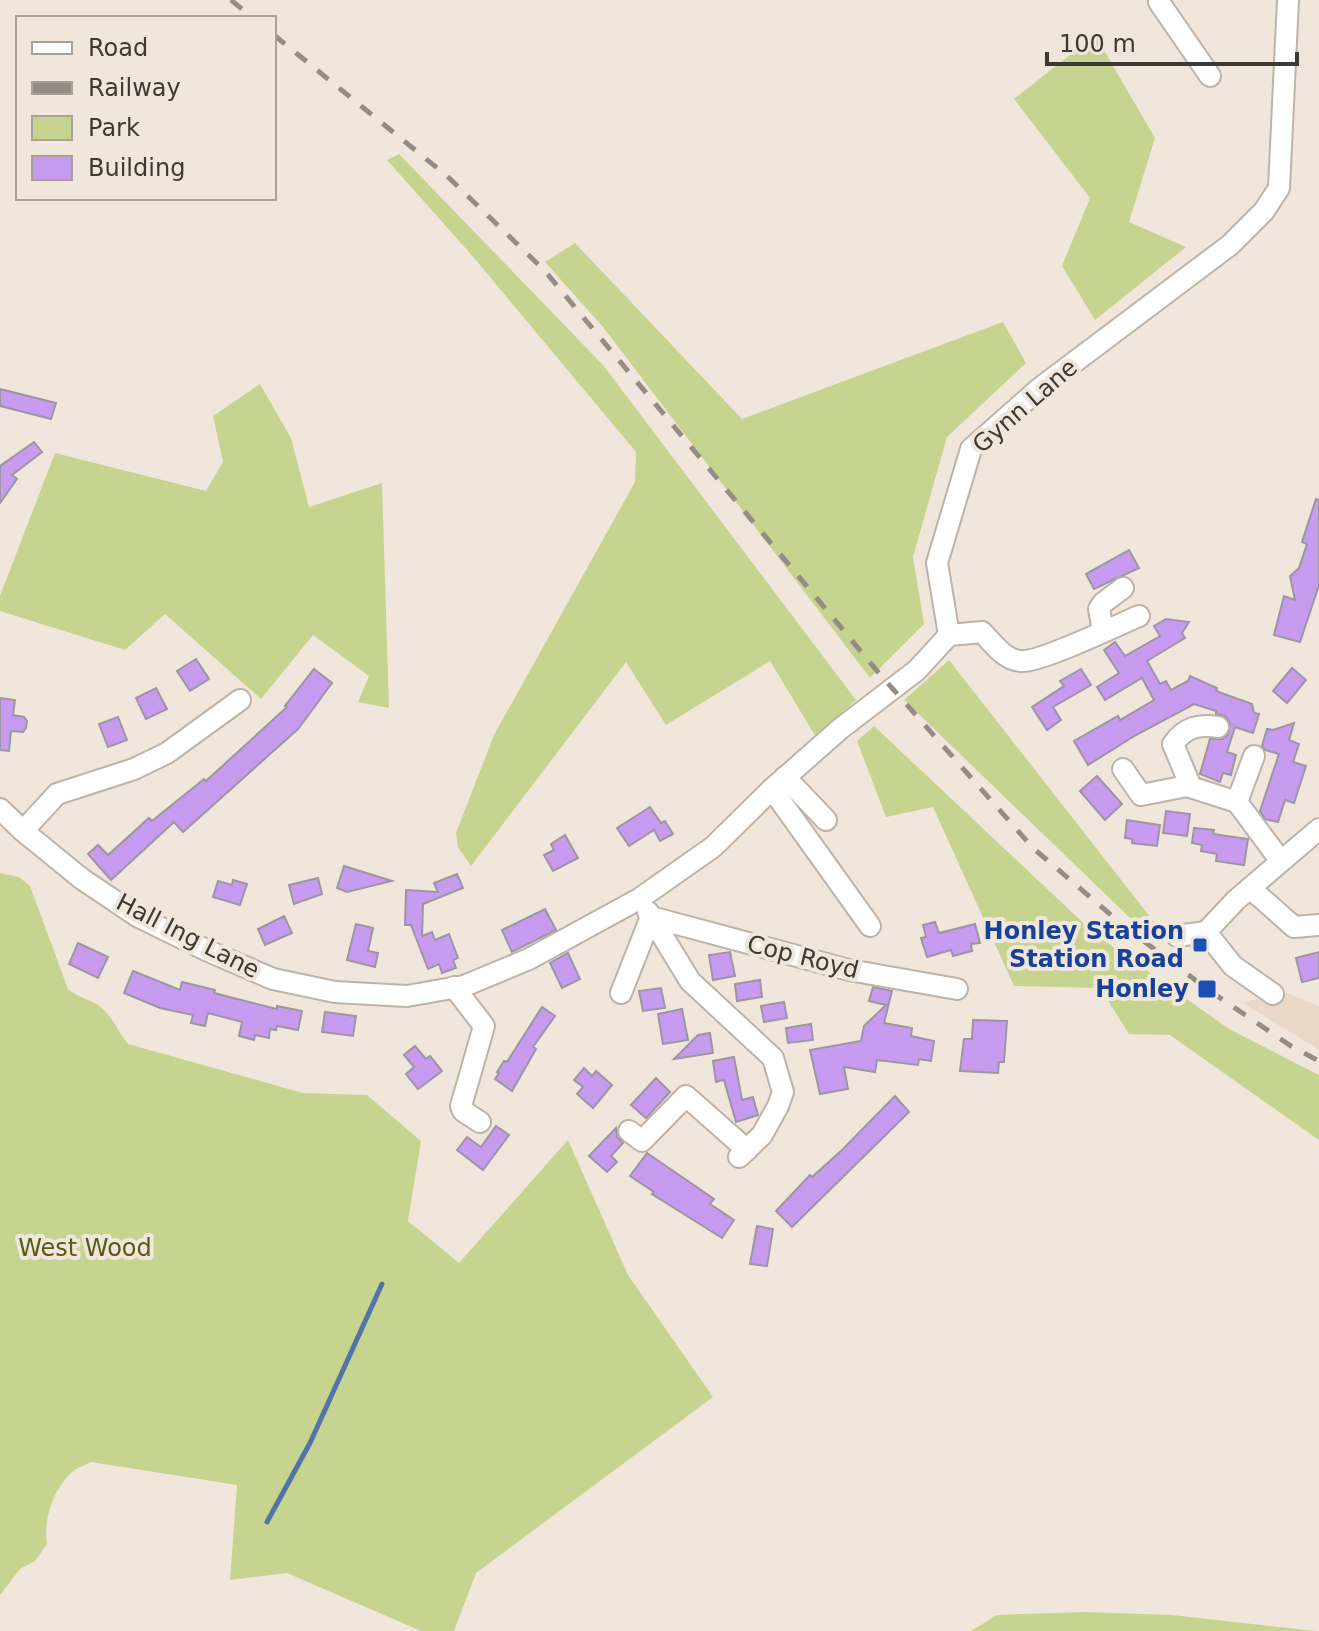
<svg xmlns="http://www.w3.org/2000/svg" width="1319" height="1631" font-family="'DejaVu Sans',sans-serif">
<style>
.built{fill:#ead8c8}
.green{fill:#c7d48f}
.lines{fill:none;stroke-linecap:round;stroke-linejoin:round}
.stream{stroke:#5275a8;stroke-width:5}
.building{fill:#c79bef;stroke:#9c96a2;stroke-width:2}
.minor-casing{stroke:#beb3a8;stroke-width:24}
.minor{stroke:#fff;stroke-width:20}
.rail{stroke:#958d85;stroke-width:5;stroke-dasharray:14 14;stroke-linecap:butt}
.transit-dot{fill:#1a4fb4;stroke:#f1e6db;stroke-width:3}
.labels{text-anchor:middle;stroke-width:8;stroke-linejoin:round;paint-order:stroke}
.street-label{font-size:24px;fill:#3d3934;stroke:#f1e6db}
.transit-label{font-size:24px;font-weight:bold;fill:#164399;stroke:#f1e6db;text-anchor:end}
.park-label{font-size:24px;fill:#535d16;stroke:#f1e6db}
</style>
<rect width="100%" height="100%" fill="#f1e6db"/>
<path class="built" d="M1282,991L1319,1006V1050L1243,1003Z"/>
<g class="green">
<path d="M1095,35L1155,138L1129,222L1186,247L1095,320L1062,266L1090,198L1014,99Z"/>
<path d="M399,154L603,365L856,700L816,737L770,661L666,725L626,662L471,866L458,847L456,833L494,735L635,482L636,452L469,252L387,160Z"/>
<path d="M575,243L742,419L1003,322L1026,363L947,437L913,557L924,624L870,678L603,327L545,262Z"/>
<path d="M260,384L291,438L309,507L382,483L389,708L358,702L369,676L313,635L261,699L165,614L125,650L0,611V596L55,453L206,491L223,462L213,416Z"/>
<path d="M949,660L1165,936L1154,941L904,700Z"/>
<path d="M874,726L1094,933L1229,1029L1319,1075V1140L1170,1035L1129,1034L1100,988L1014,986L933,807L886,817L857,741Z"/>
<path d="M0,873L19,877L30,886L68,989C79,999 96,1000 106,1012C114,1021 120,1034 128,1044L303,1093L367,1095L421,1141L408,1221L459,1263L568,1140L628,1275L713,1397L476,1573L454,1631H421L287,1573L230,1580L237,1485L91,1462C85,1465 77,1468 73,1471C53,1489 43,1519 47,1544L35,1561L20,1569L0,1595Z"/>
<path d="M1085,1612L1172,1615L1315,1631H971L997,1615Z"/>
</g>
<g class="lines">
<path class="stream" d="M267,1522L310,1443L382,1284"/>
</g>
<g class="building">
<path d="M0,389L56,403L51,419L0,406Z"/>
<path d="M34,442L42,452L12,475L17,479L0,503V466Z"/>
<path d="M1316,499L1319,500V585L1300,642L1274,635L1284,596L1295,600L1290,576L1299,568L1307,544L1302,542Z"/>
<path d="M1129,550L1139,568L1094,589L1086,574Z"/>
<path d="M1166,619L1189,622L1182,633L1185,638L1147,661L1160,684L1166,681L1171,690L1188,681L1190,676L1217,688L1216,691L1252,704L1254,713L1259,714L1253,733L1235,727L1227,752L1236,755L1231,775L1223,773L1220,782L1200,774L1210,739H1222L1228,735L1230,723L1225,716L1216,714V711L1194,704L1136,735L1088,765L1074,741L1118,716L1120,720L1154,700L1142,678L1105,700L1097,687L1119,673L1104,650L1115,642L1125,656L1160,636L1154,626Z"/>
<path d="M196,659L209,679L190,691L177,671Z"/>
<path d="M1292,668L1306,680L1287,703L1273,691Z"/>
<path d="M314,669L332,683L298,729L183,832L174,822L111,880L88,854L98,845L108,855L149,818L152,821L204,779L206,781L287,707L285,706Z"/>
<path d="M1081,669L1091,685L1053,707L1061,720L1047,730L1032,707L1064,686L1060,681Z"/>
<path d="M156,688L167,709L146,719L136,698Z"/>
<path d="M0,698L15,700L13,715L24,717L27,721L26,728L23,732L11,731L9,751L0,750Z"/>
<path d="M118,717L127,740L108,747L99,724Z"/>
<path d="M1294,723L1289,740L1299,744L1293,762L1306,766L1294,803L1285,800L1278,822L1265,819L1260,811L1279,754L1265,750L1262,746L1267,729L1273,730Z"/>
<path d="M1097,776L1122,804L1105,820L1080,791Z"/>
<path d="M650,807L661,823L665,821L673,834L660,841L654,830L629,846L617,828Z"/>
<path d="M1166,811L1190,814L1187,836L1163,833Z"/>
<path d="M1127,820L1160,825L1157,846L1132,843V839L1125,838Z"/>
<path d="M1194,828L1214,830L1213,834L1248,839L1244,865L1216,861L1217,854L1201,851L1202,845L1192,843Z"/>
<path d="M565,835L578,858L553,871L544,855L554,850L551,844Z"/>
<path d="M344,866L392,881L347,892L337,888Z"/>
<path d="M457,874L463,888L423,904L422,936L432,932L435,940L449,934L458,958L453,960L456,968L442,973L439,964L428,969L411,925H405L406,890L438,892L434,883Z"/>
<path d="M318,878L322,894L294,904L289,885Z"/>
<path d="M233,880L247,884L240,905L213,897L218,881L232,885Z"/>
<path d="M545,909L556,930L512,952L502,930Z"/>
<path d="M284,916L292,933L265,945L258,929Z"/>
<path d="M935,922L939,933L975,924L980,943L971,944L972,951L953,956L951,950L927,957L921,938L926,937L923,925Z"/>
<path d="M356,924L373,928L368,951L378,953L375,967L347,960Z"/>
<path d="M78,943L108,957L98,978L69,964Z"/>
<path d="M730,952L735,976L713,980L709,955Z"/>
<path d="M1319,952V978L1302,982L1296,958Z"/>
<path d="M568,953L580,979L562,988L550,963Z"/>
<path d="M133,971L180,990L182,982L215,990L214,993L277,1009V1006L302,1011L298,1030L277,1026L276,1030L270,1029L269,1038L255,1035L254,1040L239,1036L242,1022L208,1013L205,1026L191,1023L193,1015L160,1008L124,993Z"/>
<path d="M760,980L762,997L737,1001L735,984Z"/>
<path d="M873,987L892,991L884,1023L912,1028L911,1036L934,1041L931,1061L919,1059L918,1065L877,1060L875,1072L844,1067L848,1089L820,1094L810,1050L861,1041L864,1026L886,1005L869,1001Z"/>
<path d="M661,988L665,1008L643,1011L639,991Z"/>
<path d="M784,1002L787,1018L764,1022L761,1006Z"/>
<path d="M542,1007L555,1016L533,1047L536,1049L512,1091L495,1079L499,1073L497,1072L504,1061L507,1062Z"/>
<path d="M682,1009L688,1040L663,1044L658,1014Z"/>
<path d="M325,1012L356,1016L353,1036L322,1032Z"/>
<path d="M973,1020L1007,1021L1004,1062H999L998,1073L960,1071L964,1039H972Z"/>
<path d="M811,1024L813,1040L788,1043L786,1028Z"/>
<path d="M710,1033L713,1053L674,1059L698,1035Z"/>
<path d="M415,1046L426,1059L430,1056L442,1071L418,1089L406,1074L414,1067L404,1055Z"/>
<path d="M734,1057L742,1100L753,1097L758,1115L736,1122L724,1080L716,1082L713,1061Z"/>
<path d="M584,1068L592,1076L596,1071L612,1085L593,1108L577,1094L583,1087L574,1080Z"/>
<path d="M656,1078L670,1092L646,1118L631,1105Z"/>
<path d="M895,1096L909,1112L792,1227L776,1211L810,1175L812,1177L842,1150Z"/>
<path d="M496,1126L509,1135L483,1170L457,1150L467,1137L481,1147Z"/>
<path d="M616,1128L617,1137L623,1143L611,1156L617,1162L607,1172L589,1156Z"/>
<path d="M647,1153L714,1199L710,1204L734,1220L722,1238L652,1194L654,1192L630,1176Z"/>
<path d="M757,1226L773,1229L767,1266L750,1264Z"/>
</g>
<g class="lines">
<g class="minor-casing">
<g id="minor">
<path d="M1160,0L1159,2L1210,76"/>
<path d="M1103,631L1099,609L1103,603L1123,588"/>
<path d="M949,635L982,632C993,643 1004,660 1021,661C1039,663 1118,625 1139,616"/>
<path d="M1254,756L1237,802L1280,860"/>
<path d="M1123,769L1141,795L1187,786L1237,802"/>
<path d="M785,777L826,820"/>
<path d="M1191,787L1173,744C1185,727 1199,724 1218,727"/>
<path d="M772,789L870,926"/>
<path d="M0,809L23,831L82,879L137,916L206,950L273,979L335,992L407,996L464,986L529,959L639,899L713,847L772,789L840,729L917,670L949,635L937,563L971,449L1040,388L1230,245L1264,211L1279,188L1288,0"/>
<path d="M23,831L57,794L134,769L167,753L240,700"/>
<path d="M1250,888L1294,927L1319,925"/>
<path d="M648,912L690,981L773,1058L783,1092L778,1106L762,1135L739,1157"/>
<path d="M1206,932L1233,966L1273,994"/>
<path d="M1177,936L1206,932L1236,900L1319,829"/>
<path d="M454,987L484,1026L461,1106L463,1111L480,1122"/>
<path d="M621,993L651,917L849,970L957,989"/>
<path d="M629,1131L642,1141L686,1096L747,1150"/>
</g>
</g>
<use href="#minor" class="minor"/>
<g class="rail">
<path d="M231,0L253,18"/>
<path d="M274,35L447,176L544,270L878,672L1033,848L1125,927L1207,989L1291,1046L1319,1061"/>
</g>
</g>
<g class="transit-dot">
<rect x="1192" y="937" width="16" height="16" rx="4"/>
<rect x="1197" y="979" width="20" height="20" rx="4"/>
</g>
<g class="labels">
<g class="street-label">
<text transform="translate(1025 406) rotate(-41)" y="8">Gynn Lane</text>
<text transform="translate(188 936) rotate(27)" y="8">Hall Ing Lane</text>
<text transform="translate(803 957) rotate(14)" y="8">Cop Royd</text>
</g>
<g class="transit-label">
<text x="1184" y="939">Honley Station<tspan x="1184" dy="28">Station Road</tspan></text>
<text x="1189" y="997">Honley</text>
</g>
<g class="park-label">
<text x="85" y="1256">West Wood</text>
</g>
</g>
<rect x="16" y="16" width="260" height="184" fill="#f1e6db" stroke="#a9a198" stroke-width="2"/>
<rect x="32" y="42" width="40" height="12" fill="#ffffff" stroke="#a9a198" stroke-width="2"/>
<text x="88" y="56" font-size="24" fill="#3d3934">Road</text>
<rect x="32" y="82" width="40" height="12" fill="#958d85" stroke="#a9a198" stroke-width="2"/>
<text x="88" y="96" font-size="24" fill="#3d3934">Railway</text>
<rect x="32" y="116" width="40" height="24" fill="#c7d48f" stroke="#a9a198" stroke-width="2"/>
<text x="88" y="136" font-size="24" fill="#3d3934">Park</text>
<rect x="32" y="156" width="40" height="24" fill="#c79bef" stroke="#a9a198" stroke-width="2"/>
<text x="88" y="176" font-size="24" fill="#3d3934">Building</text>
<path d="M1047 52v12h250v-12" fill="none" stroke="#3d3934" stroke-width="4"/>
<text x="1059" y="52" font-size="24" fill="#3d3934" stroke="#f1e6db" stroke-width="6" paint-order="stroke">100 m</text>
</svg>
